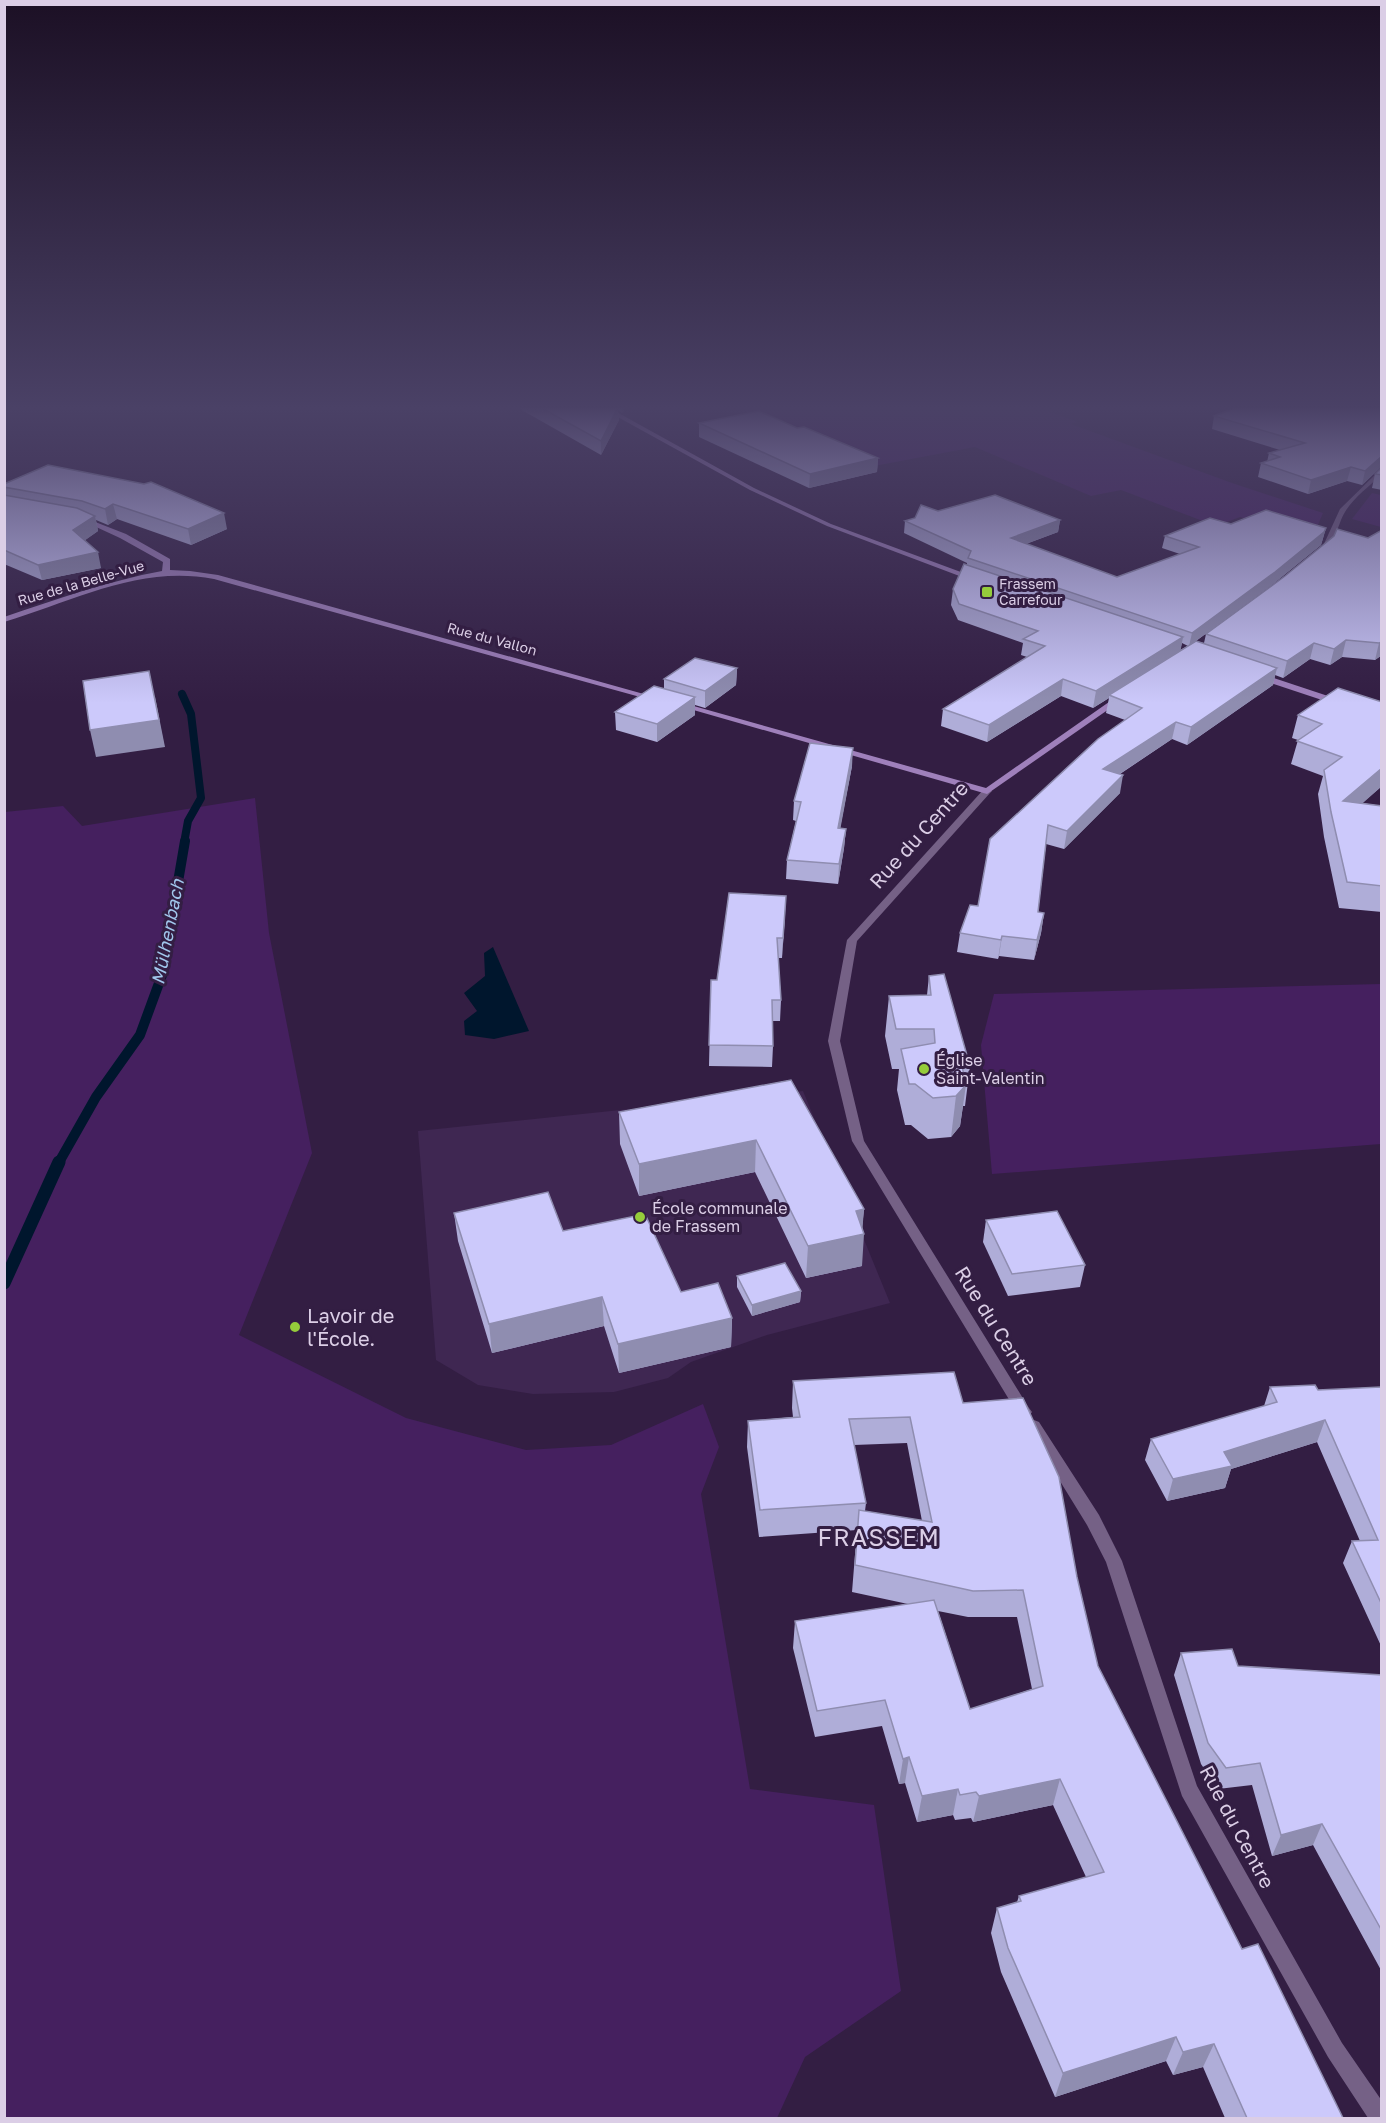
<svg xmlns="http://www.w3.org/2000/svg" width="1386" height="2123" font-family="'Golos Text',sans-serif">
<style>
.built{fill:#3f2752}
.green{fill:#45205f}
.water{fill:#00162d}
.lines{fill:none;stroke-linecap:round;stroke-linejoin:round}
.stream-far2{stroke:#00162d;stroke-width:8}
.stream-far1{stroke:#00162d;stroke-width:10}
.stream{stroke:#00162d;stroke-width:13}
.street{fill:#756186;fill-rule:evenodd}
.secondary{fill:#9f80bb;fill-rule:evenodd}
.wall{fill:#afadd8;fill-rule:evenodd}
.shaded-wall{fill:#8f8db0}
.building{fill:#ccc9fb;stroke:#8f8db0;stroke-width:1.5}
.poi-dot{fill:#95cc3b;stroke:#331e43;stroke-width:2}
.labels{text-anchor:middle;stroke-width:6;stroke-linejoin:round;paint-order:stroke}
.far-street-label{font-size:14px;fill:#dbcee6;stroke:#331e43}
.far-poi-label{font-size:14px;fill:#dbcee6;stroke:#331e43;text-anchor:start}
.poi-label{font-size:16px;fill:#dbcee6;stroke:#331e43;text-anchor:start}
.water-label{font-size:18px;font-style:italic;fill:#a1c7ec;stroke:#331e43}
.near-street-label{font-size:20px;fill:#dbcee6;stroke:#331e43}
.near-poi-label{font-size:20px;fill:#dbcee6;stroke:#331e43;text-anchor:start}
.near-quarter-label{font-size:24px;letter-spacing:1.5px;fill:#dbcee6;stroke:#331e43}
</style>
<rect width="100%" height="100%" fill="#331e43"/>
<path class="built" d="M803,1091L890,1303L767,1335L691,1362L668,1378L614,1392L533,1394L478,1385L436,1360L418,1131Z"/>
<g class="green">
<path d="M732,405H1030L1078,422L1071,424L1232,483L1323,513L1313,537L1281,531L1240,517L1216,526L1121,490L1091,496L975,447L869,467Z"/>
<path d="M1372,493L1381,495V527L1352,519Z"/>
<path d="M255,798L269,933L312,1153L239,1335L406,1418L526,1450L611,1445L703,1404L719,1447L701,1494L750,1789L874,1805L901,1991L805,2057L777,2118H5V812L63,806L82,826Z"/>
<path d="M1381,984V1144L992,1174L981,1045L994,994Z"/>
</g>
<path class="water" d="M493,947L529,1031L494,1039L465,1035L464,1021L477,1011L464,993L485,976L484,953Z"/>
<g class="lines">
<path class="stream-far2" d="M182,694L191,714L201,798L188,821L184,843"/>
<path class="stream-far1" d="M58,1164L96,1097L140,1035L162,975L185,841"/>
<path class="stream" d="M4,1283L59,1162"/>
<g class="street">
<path d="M1382,468V474C1370,486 1353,498 1345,512C1337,524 1334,554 1317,554L1316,552L1323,546L1340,509Z"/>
<path d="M987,788L992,791L990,793L857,941L840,1041L864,1141L1029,1408L1032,1412L1029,1416L1024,1418L1019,1416L852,1141L828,1041L847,940L984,789Z"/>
<path d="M1034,1420L1039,1422L1099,1515L1122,1561L1197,1786L1342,2043L1382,2101V2118H1368L1328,2057L1182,1796L1106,1562L1087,1525L1026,1426L1029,1422Z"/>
</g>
<g class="secondary">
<path d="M596,405H604L754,488L831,524L977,578L970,580L827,526L750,490Z"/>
<path d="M81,518H85L126,534L170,559V570L190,571L218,575L658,698L651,700L214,579C138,565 75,601 4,622V617C57,599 108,581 162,571L163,562L120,538L81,520Z"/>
<path d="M1259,673L1343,701L1344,703L1337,705L1256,678V674Z"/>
<path d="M1119,695L1122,696V700L987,794L676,705L683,703L986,788Z"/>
</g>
</g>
<g class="wall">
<path d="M513,405H626L622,413L618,410L619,420L601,455Z"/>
<path d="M1382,407V466L1362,485L1347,481L1308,494L1258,477L1261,463L1267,462L1269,453L1280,450L1212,429L1214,416Z"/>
<path d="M699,423L797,428L878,458L877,472L809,488L699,437Z"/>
<path d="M48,465L227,529L191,545L117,519L108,525L96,520L98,531L85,540L101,568L42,580L4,564V484Z"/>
<path d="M1382,467V490L1372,488L1375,474Z"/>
<path d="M938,511L1060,520L1058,532L1026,544L1117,577L1180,554L1162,548L1165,536L1231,524L1326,528L1321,545L1273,584L1196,641L1204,643L1206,634L1368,538L1382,655L1375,660L1342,657L1330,665L1310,659L1283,678L1275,675L1273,685L1187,745L1172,739L1120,774V793L1064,849L1046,844L1038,912L1044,913L1041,933L1034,960L999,956L998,959L957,952L960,933L978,906L1125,720L1106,713L1109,698L1093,708L1061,696L987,742L941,726L943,709L1027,657L1021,655L1023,643L958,620L951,605L953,589L967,565V563L904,533L905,521ZM1182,643L1188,646L1180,650Z"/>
<path d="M737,668L736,685L705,708L695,705V715L657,742L616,730L615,712L664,689V679Z"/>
<path d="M1382,702V786L1362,803L1382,806V912L1339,908L1324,837L1318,794L1323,776L1291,764L1298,740L1292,738L1298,715Z"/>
<path d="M852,766L840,828L846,829L844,848L838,884L786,879L787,860L796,821L793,820L794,801Z"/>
<path d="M785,916L782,958H778L781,1000L780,1021H772L773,1046L772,1067L709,1066L711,980H717Z"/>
<path d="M929,976L970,1066L965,1106H963L960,1126L951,1137L928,1139L911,1125H905L897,1090L899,1069H892L885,1036L889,996L927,995Z"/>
<path d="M791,1080L864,1209L862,1228V1266L806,1278L755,1172L639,1196L620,1144L619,1112Z"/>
<path d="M454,1213L563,1231L732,1318L731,1347L619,1373L604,1326L492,1353L458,1241Z"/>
<path d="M986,1220L1085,1265L1080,1287L1008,1296L983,1242Z"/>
<path d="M737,1276L801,1291L800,1302L752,1316L737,1287Z"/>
<path d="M793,1381L963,1403L1077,1577L1098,1666L1242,1949L1343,2118H1225L1203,2067L1173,2075L1166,2061L1055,2097L1001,1972L991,1933L997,1908L1017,1902L1019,1896L1086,1877L1053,1805L973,1822L971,1818L955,1820L953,1815L917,1822L905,1783L899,1784L882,1726L815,1737L793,1648L795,1621L908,1604L852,1592L857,1530L759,1537L747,1447L748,1421L793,1417L792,1408ZM907,1443L922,1521L865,1511L866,1503L854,1445ZM938,1611L968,1617H1017L1032,1689L970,1709Z"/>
<path d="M1270,1387L1318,1390L1382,1389V1648L1343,1563L1352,1541H1360L1317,1442L1231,1469L1225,1488L1167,1501L1145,1460L1151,1439L1264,1406Z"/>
<path d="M1181,1653L1238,1666L1382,1675V1972L1313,1845L1272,1856L1252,1785L1218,1789L1201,1764L1174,1675Z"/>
</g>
<g class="shaded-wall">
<path d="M622,405H626L622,413Z"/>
<path d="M618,407L619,420L601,455V441Z"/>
<path d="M1382,456V466L1362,485L1365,471Z"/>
<path d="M878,458L877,472L809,488L810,474Z"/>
<path d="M1351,467L1347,481L1308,494L1311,480Z"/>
<path d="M113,504L117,519L108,525L105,509Z"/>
<path d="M224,513L227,529L191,545L188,529Z"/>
<path d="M95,516L98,531L77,546L73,530Z"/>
<path d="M1060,520L1058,532L1009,550L1011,538Z"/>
<path d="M1326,528L1321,545L1273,584L1189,646L1192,633Z"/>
<path d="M98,552L101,568L42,580L38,565Z"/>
<path d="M1183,637L1180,654L1109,695V698L1093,708L1096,691Z"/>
<path d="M1346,640L1342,657L1330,665L1334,649Z"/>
<path d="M1382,642V655L1375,660L1379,643Z"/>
<path d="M1314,643L1310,659L1283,678L1287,661Z"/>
<path d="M737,668L736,685L705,708V691Z"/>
<path d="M1277,668L1273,685L1187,745L1191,727Z"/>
<path d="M1063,679L1061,696L987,742L989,725Z"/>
<path d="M155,697L165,747L96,757L90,730Z"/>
<path d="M695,697V715L657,742V724Z"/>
<path d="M1176,722L1172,739L1100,787L1103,769Z"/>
<path d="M853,748L852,766L837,847L838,828Z"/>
<path d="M1382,768V786L1337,826L1343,801Z"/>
<path d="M1123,775L1120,793L1064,849L1067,831Z"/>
<path d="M846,829L844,848L838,884L839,864Z"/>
<path d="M786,896L785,916L782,958L783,938Z"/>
<path d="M1044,913L1041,933L1034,960L1037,940Z"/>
<path d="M1002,936L999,956L998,959L1001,940Z"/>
<path d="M966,1085L960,1126L951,1137L956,1096Z"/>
<path d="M756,1140L755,1172L639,1196V1164Z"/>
<path d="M864,1209L862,1234H864L862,1266L806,1278L808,1246L856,1211Z"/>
<path d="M801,1291L800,1302L752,1316V1305Z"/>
<path d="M602,1297L604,1326L492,1353L489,1324Z"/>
<path d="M732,1318L731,1347L619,1373L618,1344Z"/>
<path d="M1325,1420L1317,1442L1231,1469L1225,1488L1167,1501L1173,1479L1224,1452Z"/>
<path d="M909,1757L905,1783L899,1784L903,1759Z"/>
<path d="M1060,1779L1053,1805L973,1822L979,1796Z"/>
<path d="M958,1789L953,1815L917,1822L922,1796Z"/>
<path d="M1322,1824L1313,1845L1272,1856L1281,1835Z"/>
<path d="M1176,2037L1166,2061L1055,2097L1063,2073Z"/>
<path d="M1214,2044L1203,2067L1173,2075L1183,2052Z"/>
</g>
<g class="building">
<path d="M536,405H616L618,407L601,441Z"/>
<path d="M1243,405H1377L1382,407V456L1365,471L1351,467L1311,480L1261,463L1280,457L1269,453L1305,443L1214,416Z"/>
<path d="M759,411L797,428L804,427L878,458L810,474L699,423Z"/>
<path d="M48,465L144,484L151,482L224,513L188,529L113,504L105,509L82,501L4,487V484Z"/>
<path d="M1382,467V475L1375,474Z"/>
<path d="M4,495L77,508L95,516L73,530L98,552L38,565L4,550Z"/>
<path d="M995,495L1060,520L1011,538L1117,577L1199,547L1165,536L1210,518L1231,524L1266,510L1326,528L1324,532L1275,572L1192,633L968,558L971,551L905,521L915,518L921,505L938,511Z"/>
<path d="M1337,529L1368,538L1382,530V642L1379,643L1346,640L1334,649L1314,643L1287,661L1206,634L1285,576L1334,536Z"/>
<path d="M964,564L1183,637L1096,691L1063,679L989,725L943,709L1045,646L1023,639L1038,631L959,604L953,589Z"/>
<path d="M1196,641L1277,668L1191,727L1176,722L1103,769L1123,775L1067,831L1048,825L1038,912L1044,913L1037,940L1002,936L1001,940L960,933L970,905L978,906L990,839L1098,739L1142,708L1109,695Z"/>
<path d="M695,658L737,668L705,691L664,679Z"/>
<path d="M149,671L159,720L90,730L83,681Z"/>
<path d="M654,686L695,697L657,724L615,712Z"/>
<path d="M1338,688L1382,702V768L1343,801L1382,806V886L1347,882L1331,812L1324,770L1342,757L1297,741L1322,724L1298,715Z"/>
<path d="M810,743L853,748L838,828L846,829L839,864L787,860L801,802L794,801Z"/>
<path d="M729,893L786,896L783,938H777L781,1000H772L773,1046L709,1045L711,980H717Z"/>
<path d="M944,974L970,1066H962L966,1085L956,1096L933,1098L915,1084H909L901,1049L935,1043L934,1029H896L889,996L931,995L929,976Z"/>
<path d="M791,1080L864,1209L856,1211L864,1234L808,1246L756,1140L639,1164L619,1112Z"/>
<path d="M548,1192L563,1231L645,1214L681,1292L718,1283L732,1318L618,1344L602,1297L489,1324L454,1213Z"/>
<path d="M1057,1211L1085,1265L1012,1274L986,1220Z"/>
<path d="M785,1263L801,1291L752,1305L737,1276Z"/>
<path d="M954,1372L963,1403L1023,1398L1059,1477L1077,1577L1098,1666L1242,1949L1258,1944L1343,2118H1247L1214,2044L1183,2052L1176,2037L1063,2073L1008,1948L997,1908L1021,1901L1019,1896L1104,1872L1060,1779L979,1796L976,1792L960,1795L958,1789L922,1796L909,1757L903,1759L885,1700L817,1711L795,1621L934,1600L970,1709L1043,1686L1023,1590L973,1591L855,1565L859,1510L932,1522L910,1417L849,1419L866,1503L760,1510L748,1421L800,1417L793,1381Z"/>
<path d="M1315,1385L1318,1390L1381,1387L1382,1389V1605L1352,1541L1378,1540L1325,1420L1224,1452L1232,1466L1173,1479L1151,1439L1277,1402L1270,1387Z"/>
<path d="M1232,1649L1238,1666L1382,1675V1931L1322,1824L1281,1835L1260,1763L1226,1768L1208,1743L1181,1653Z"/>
</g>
<linearGradient id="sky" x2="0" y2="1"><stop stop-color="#1c1025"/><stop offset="0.58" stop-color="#4a4166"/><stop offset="1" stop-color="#4a4166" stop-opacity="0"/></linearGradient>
<rect width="1386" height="703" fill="url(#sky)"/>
<g class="poi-dot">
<rect x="981" y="586" width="12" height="12" rx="3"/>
<circle cx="924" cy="1069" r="6"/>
<circle cx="640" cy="1217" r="6"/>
<circle cx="295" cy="1327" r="6"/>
</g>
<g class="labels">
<g class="far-street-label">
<text transform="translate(81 583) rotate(-16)" y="5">Rue de la Belle-Vue</text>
<text transform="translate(492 639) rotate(15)" y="5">Rue du Vallon</text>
</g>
<g class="far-poi-label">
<text x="999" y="589">Frassem<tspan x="999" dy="16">Carrefour</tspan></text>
</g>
<g class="poi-label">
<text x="936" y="1066">Église<tspan x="936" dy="18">Saint-Valentin</tspan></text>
<text x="652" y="1214">École communale<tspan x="652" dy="18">de Frassem</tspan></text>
</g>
<g class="water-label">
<text transform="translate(168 932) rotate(-79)" y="6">Mülhenbach</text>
</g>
<g class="near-street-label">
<text transform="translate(919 835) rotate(-48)" y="7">Rue du Centre</text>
<text transform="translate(996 1326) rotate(58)" y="7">Rue du Centre</text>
<text transform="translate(1237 1827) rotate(62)" y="7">Rue du Centre</text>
</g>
<g class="near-poi-label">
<text x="307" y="1323">Lavoir de<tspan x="307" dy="23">l'École.</tspan></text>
</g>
<g class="near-quarter-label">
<text x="879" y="1546">FRASSEM</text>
</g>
</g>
<rect width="1386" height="2123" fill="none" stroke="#dbcee6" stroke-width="12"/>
</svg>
